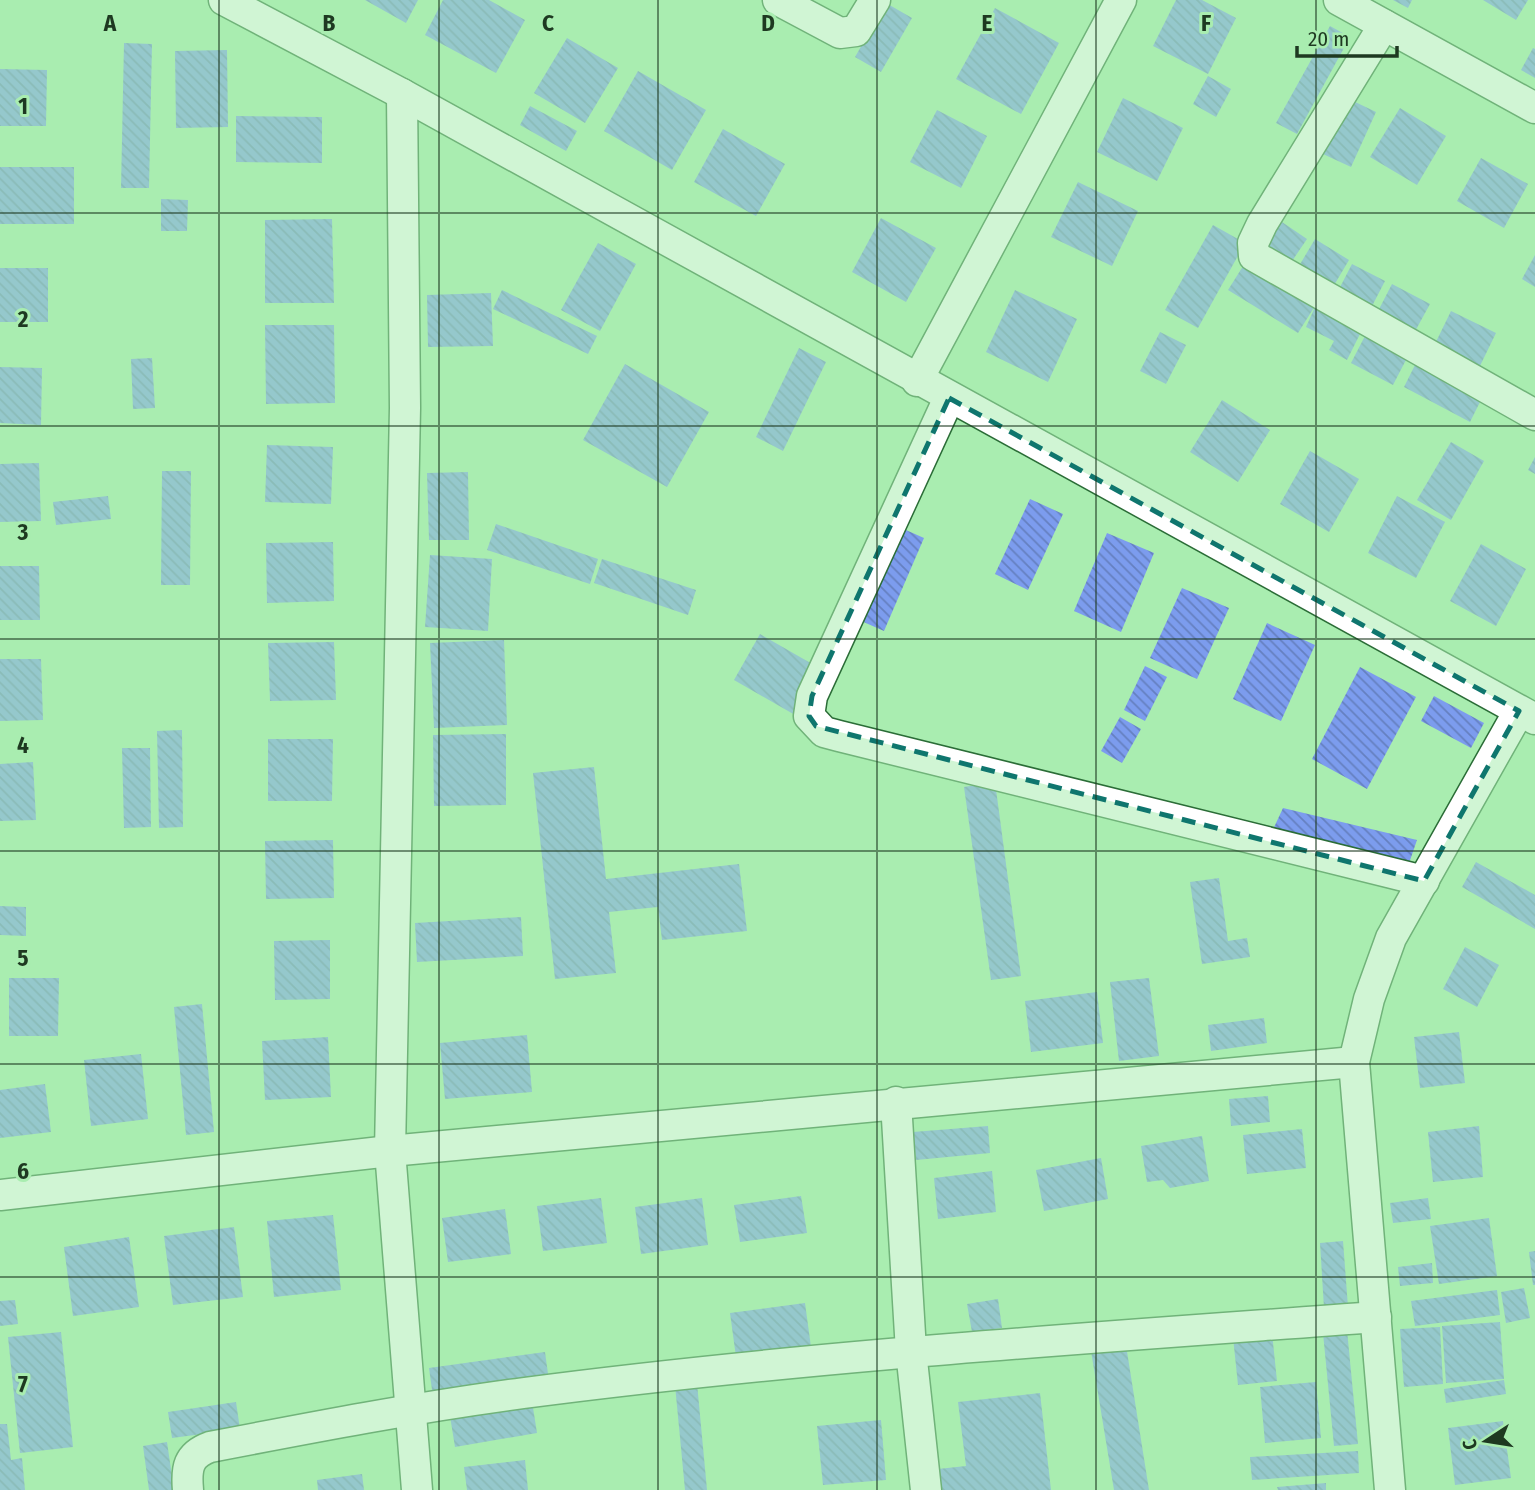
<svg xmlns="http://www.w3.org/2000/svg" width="1535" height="1490" font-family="'Fira Sans Condensed',sans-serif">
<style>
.building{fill:url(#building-back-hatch)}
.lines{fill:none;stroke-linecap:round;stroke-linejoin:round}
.street-casing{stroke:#2b6d37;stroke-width:33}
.street{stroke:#fff;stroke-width:30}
.marked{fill:none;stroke:#0f766e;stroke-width:5;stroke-dasharray:14 9;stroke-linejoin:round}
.grid{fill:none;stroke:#1e3921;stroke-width:2;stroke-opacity:0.55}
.grid-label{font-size:23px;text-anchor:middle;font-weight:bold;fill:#1e3921;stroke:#a9edb0;stroke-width:6;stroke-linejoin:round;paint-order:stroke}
</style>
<defs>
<pattern id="building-back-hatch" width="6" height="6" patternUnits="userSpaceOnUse" patternTransform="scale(1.75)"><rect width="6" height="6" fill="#7c9cee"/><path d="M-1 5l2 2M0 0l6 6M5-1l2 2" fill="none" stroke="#6580c0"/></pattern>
</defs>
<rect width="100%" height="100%" fill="#a9edb0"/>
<g class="building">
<path d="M365,0H418L406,23Z"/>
<path d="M443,0H489L525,20L496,73L425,35Z"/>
<path d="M1176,0H1202L1236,18L1208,74L1153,46Z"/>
<path d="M1393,0H1412L1408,8Z"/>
<path d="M1483,0H1528L1516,20Z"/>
<path d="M886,3L912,18L881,72L855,57Z"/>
<path d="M995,8L1059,43L1021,114L956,79Z"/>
<path d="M1330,26L1350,37L1297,134L1276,123Z"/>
<path d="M567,38L618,68L585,123L534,93Z"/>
<path d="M124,43L152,44L149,188H121Z"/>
<path d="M1533,48L1535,49V78L1521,70Z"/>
<path d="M227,50L228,127L176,128L175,51Z"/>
<path d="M0,69L47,70L46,126H0Z"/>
<path d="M638,71L706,110L672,170L604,131Z"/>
<path d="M1208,76L1231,89L1216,117L1193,104Z"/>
<path d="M1123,98L1183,128L1157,181L1097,152Z"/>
<path d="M1349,99L1376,112L1351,167L1323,154Z"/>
<path d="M530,106L577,131L566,151L520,125Z"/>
<path d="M1400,108L1446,136L1417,185L1370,157Z"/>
<path d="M937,110L987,136L961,188L910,162Z"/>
<path d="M236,116L322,117V163L236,162Z"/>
<path d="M723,129L785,164L756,216L694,182Z"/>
<path d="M1481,158L1528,184L1504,228L1457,201Z"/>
<rect x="0" y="167" width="74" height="57"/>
<path d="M1078,182L1138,211L1112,266L1051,237Z"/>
<path d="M161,199L188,200L187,231H161Z"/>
<path d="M881,218L936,248L906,302L852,272Z"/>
<path d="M332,219L334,303H265V220Z"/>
<path d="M1282,222L1307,239L1288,267L1263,251Z"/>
<path d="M1213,225L1245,243L1198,328L1165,310Z"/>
<path d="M1315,239L1349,260L1330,292L1296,271Z"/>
<path d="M598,243L636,264L600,331L561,310Z"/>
<path d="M1535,255V287L1522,279Z"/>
<path d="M1245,263L1315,306L1298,333L1228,290Z"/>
<path d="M1352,264L1385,281L1370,310L1337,293Z"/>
<rect x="0" y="268" width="48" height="54"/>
<path d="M1392,284L1430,304L1413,335L1376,315Z"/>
<path d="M502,290L597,336L588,354L493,309Z"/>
<path d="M1015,290L1077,319L1048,382L986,352Z"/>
<path d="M491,293L493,346L428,347L427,295Z"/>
<path d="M1315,307L1361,332L1347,360L1329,350L1334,341L1306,327Z"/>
<path d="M1451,311L1496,333L1478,370L1433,348Z"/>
<path d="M265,325H334L335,403L266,404Z"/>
<path d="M1160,332L1186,345L1166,384L1140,371Z"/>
<path d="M1366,334L1408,356L1393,385L1351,363Z"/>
<path d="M799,348L826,362L783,451L756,437Z"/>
<path d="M152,358L155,408L133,409L131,359Z"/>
<path d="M1416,363L1482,398L1470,422L1404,387Z"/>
<path d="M625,364L709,412L667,487L583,440Z"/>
<path d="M0,367L42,368L41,425L0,423Z"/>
<path d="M1222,400L1270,430L1238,482L1190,452Z"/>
<path d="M1451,442L1484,461L1451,520L1417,500Z"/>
<path d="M267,445L333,447L331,504L265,502Z"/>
<path d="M1310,451L1359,479L1329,532L1280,504Z"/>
<path d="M1535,457V474L1528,470Z"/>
<path d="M39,463L41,521L0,522V464Z"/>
<path d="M162,471H191L190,585H161Z"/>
<path d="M468,472L469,540H429L427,473Z"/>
<path d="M108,496L111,519L56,525L53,502Z"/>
<path d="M1397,496L1445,522L1416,578L1368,553Z"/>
<path d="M1030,499L1063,514L1028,590L995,574Z"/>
<path d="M496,524L598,559L590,584L487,550Z"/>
<path d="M899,527L924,538L884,631L859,620Z"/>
<path d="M1107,533L1154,553L1121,632L1074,611Z"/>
<path d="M333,542L334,601L267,603L266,543Z"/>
<path d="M1481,544L1526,569L1496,626L1450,601Z"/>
<path d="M430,555L492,559L488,631L425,627Z"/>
<path d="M602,559L696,590L688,615L594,583Z"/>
<path d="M0,566H39L40,620H0Z"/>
<path d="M1182,588L1229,608L1197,679L1150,658Z"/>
<path d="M1267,623L1315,645L1281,721L1233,699Z"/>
<path d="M760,634L821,669L795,715L734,680Z"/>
<path d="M504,640L507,725L434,728L430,643Z"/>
<path d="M334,642L336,700L270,701L268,643Z"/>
<path d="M0,659H41L43,720L0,721Z"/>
<path d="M1145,666L1167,677L1145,721L1124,710Z"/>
<path d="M1360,667L1416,697L1367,789L1312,759Z"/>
<path d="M1434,696L1484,723L1471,748L1421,721Z"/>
<path d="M1120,717L1141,729L1122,763L1101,751Z"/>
<path d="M182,730L183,827L159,828L157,731Z"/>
<path d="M506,734V805L434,806L433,735Z"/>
<path d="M268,739H333L332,801H268Z"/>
<path d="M122,748H150L151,827L124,828Z"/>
<path d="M33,762L36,820L0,821V764Z"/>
<path d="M594,767L606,879L739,864L747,931L662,940L658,907L609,912L616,973L555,979L533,773Z"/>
<path d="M995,782L1021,976L991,980L964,787Z"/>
<path d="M1283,808L1417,840L1407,869L1270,836Z"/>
<path d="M333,840L334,898L266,899L265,841Z"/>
<path d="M1476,862L1535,895V929L1462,887Z"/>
<path d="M1219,878L1228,941L1247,938L1250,957L1202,964L1190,882Z"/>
<path d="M0,906L26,907V936L0,935Z"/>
<path d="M521,917L523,956L417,962L415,923Z"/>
<path d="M330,940V999L275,1000L274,941Z"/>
<path d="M1465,947L1499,965L1477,1007L1443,989Z"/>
<path d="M9,978H59L58,1036H9Z"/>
<path d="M1149,978L1159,1056L1119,1061L1110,982Z"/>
<path d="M1097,992L1103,1043L1031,1052L1025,1001Z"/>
<path d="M202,1004L214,1132L186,1135L174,1007Z"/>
<path d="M1264,1018L1267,1043L1211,1051L1208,1025Z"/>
<path d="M1459,1032L1465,1083L1420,1088L1414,1037Z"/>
<path d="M527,1035L532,1092L445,1099L440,1043Z"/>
<path d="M328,1037L331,1097L265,1100L262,1041Z"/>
<path d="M141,1054L148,1119L91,1126L84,1060Z"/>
<path d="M45,1084L51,1132L0,1138V1090Z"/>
<path d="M1268,1096L1270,1122L1231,1126L1229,1099Z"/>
<path d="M988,1126L990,1153L916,1160L913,1132Z"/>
<path d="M1479,1126L1483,1177L1433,1182L1428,1132Z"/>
<path d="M1302,1129L1306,1168L1247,1174L1243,1135Z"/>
<path d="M1202,1136L1209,1181L1170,1188L1163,1180L1147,1182L1141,1146Z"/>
<path d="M1101,1158L1108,1199L1044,1211L1036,1170Z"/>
<path d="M992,1171L996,1212L938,1219L934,1178Z"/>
<path d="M801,1196L807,1233L740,1242L734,1205Z"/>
<path d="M601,1198L607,1243L543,1251L537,1206Z"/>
<path d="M702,1198L708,1245L641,1254L635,1207Z"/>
<path d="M1428,1198L1431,1219L1393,1223L1390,1203Z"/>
<path d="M505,1209L511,1254L448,1262L442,1218Z"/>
<path d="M333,1215L341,1290L274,1297L267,1221Z"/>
<path d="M1489,1218L1497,1276L1439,1284L1430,1226Z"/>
<path d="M234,1227L243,1297L173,1305L164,1236Z"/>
<path d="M129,1237L139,1307L73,1316L64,1247Z"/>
<path d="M1343,1241L1348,1307L1324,1308L1320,1243Z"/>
<path d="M1535,1251V1285H1533L1529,1252Z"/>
<path d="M1432,1263L1433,1283L1400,1286L1398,1267Z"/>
<path d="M1524,1288L1530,1318L1506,1323L1501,1292Z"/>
<path d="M1497,1290L1500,1315L1415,1326L1411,1301Z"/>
<path d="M998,1299L1002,1328L972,1332L967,1304Z"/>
<path d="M15,1300L18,1324L0,1326V1301Z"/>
<path d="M805,1303L811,1347L736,1357L730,1313Z"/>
<path d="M1500,1322L1504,1379L1446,1383L1442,1326Z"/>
<path d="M1440,1327L1443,1384L1404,1387L1400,1329Z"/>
<path d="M1347,1330L1358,1444L1334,1446L1323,1333Z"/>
<path d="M61,1332L73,1447L20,1453L8,1337Z"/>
<path d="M1272,1333L1277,1381L1238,1385L1233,1337Z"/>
<path d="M1125,1339L1149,1490H1114L1090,1345Z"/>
<path d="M545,1352L549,1381L433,1397L429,1368Z"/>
<path d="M1504,1380L1506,1394L1446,1403L1444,1389Z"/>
<path d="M1316,1382L1321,1438L1265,1443L1260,1387Z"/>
<path d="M697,1383L707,1490H685L675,1385Z"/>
<path d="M1040,1393L1051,1490H940L938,1469L966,1466L958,1402Z"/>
<path d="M531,1395L537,1433L455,1447L449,1410Z"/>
<path d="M236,1402L240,1429L172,1438L168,1412Z"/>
<path d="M881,1420L886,1480L823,1485L817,1426Z"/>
<path d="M1503,1421L1511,1478L1455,1485L1448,1428Z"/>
<path d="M0,1424H7L11,1460L22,1458L25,1490H0Z"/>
<path d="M167,1442L174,1490H149L143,1446Z"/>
<path d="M1358,1451L1359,1473L1252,1480L1250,1457Z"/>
<path d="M525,1460L528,1490H467L464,1467Z"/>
<path d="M362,1474L364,1490H318L317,1480Z"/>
<path d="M1326,1483V1490H1278L1277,1487Z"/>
</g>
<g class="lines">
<g class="street-casing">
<g id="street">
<path d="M224,0L402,94L1535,719"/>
<path d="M778,0L840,33L856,31L875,0"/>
<path d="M1339,0L1535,108"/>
<path d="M1384,25L1262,224L1253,243L1254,256L1535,415"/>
<path d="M402,94L405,408L390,1151L417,1490"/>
<path d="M917,381L1121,0"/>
<path d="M949,398L812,696L809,716L824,732L839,736L1424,881"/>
<path d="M896,1102L911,1351L926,1490"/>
<path d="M0,1195L390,1151L1354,1062"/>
<path d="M188,1490C186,1468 188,1455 210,1447C314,1427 418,1407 524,1393C807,1356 1091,1338 1376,1317"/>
<path d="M1390,1490L1354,1062L1369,999L1391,938L1519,711"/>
</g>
</g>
<use href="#street" class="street"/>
</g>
<path d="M0 0H1535V1490H0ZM949,398L1519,711L1424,881L816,726L809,716L812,696Z" fill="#a9edb0" fill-opacity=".55" fill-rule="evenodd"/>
<path class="marked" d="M949,398L1519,711L1424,881L816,726L809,716L812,696Z"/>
<path class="grid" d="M219,0V1490M439,0V1490M658,0V1490M877,0V1490M1096,0V1490M1316,0V1490M0,213H1535M0,426H1535M0,639H1535M0,851H1535M0,1064H1535M0,1277H1535"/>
<g class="grid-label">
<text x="110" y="31">A</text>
<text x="329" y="31">B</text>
<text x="548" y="31">C</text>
<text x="768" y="31">D</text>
<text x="987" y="31">E</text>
<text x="1206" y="31">F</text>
<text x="23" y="114">1</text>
<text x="23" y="327">2</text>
<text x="23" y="540">3</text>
<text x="23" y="753">4</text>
<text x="23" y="966">5</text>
<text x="23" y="1179">6</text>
<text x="23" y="1392">7</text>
</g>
<g transform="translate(1486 1441) rotate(258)" stroke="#a9edb0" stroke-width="5" paint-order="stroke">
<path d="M0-5L12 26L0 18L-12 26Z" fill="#1e3921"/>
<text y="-10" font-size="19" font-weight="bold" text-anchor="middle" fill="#1e3921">С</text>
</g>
<path d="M1297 46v10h100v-10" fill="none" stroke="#1e3921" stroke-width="3.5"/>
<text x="1308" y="46" font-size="21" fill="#1e3921" stroke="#a9edb0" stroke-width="5" paint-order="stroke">20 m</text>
</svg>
